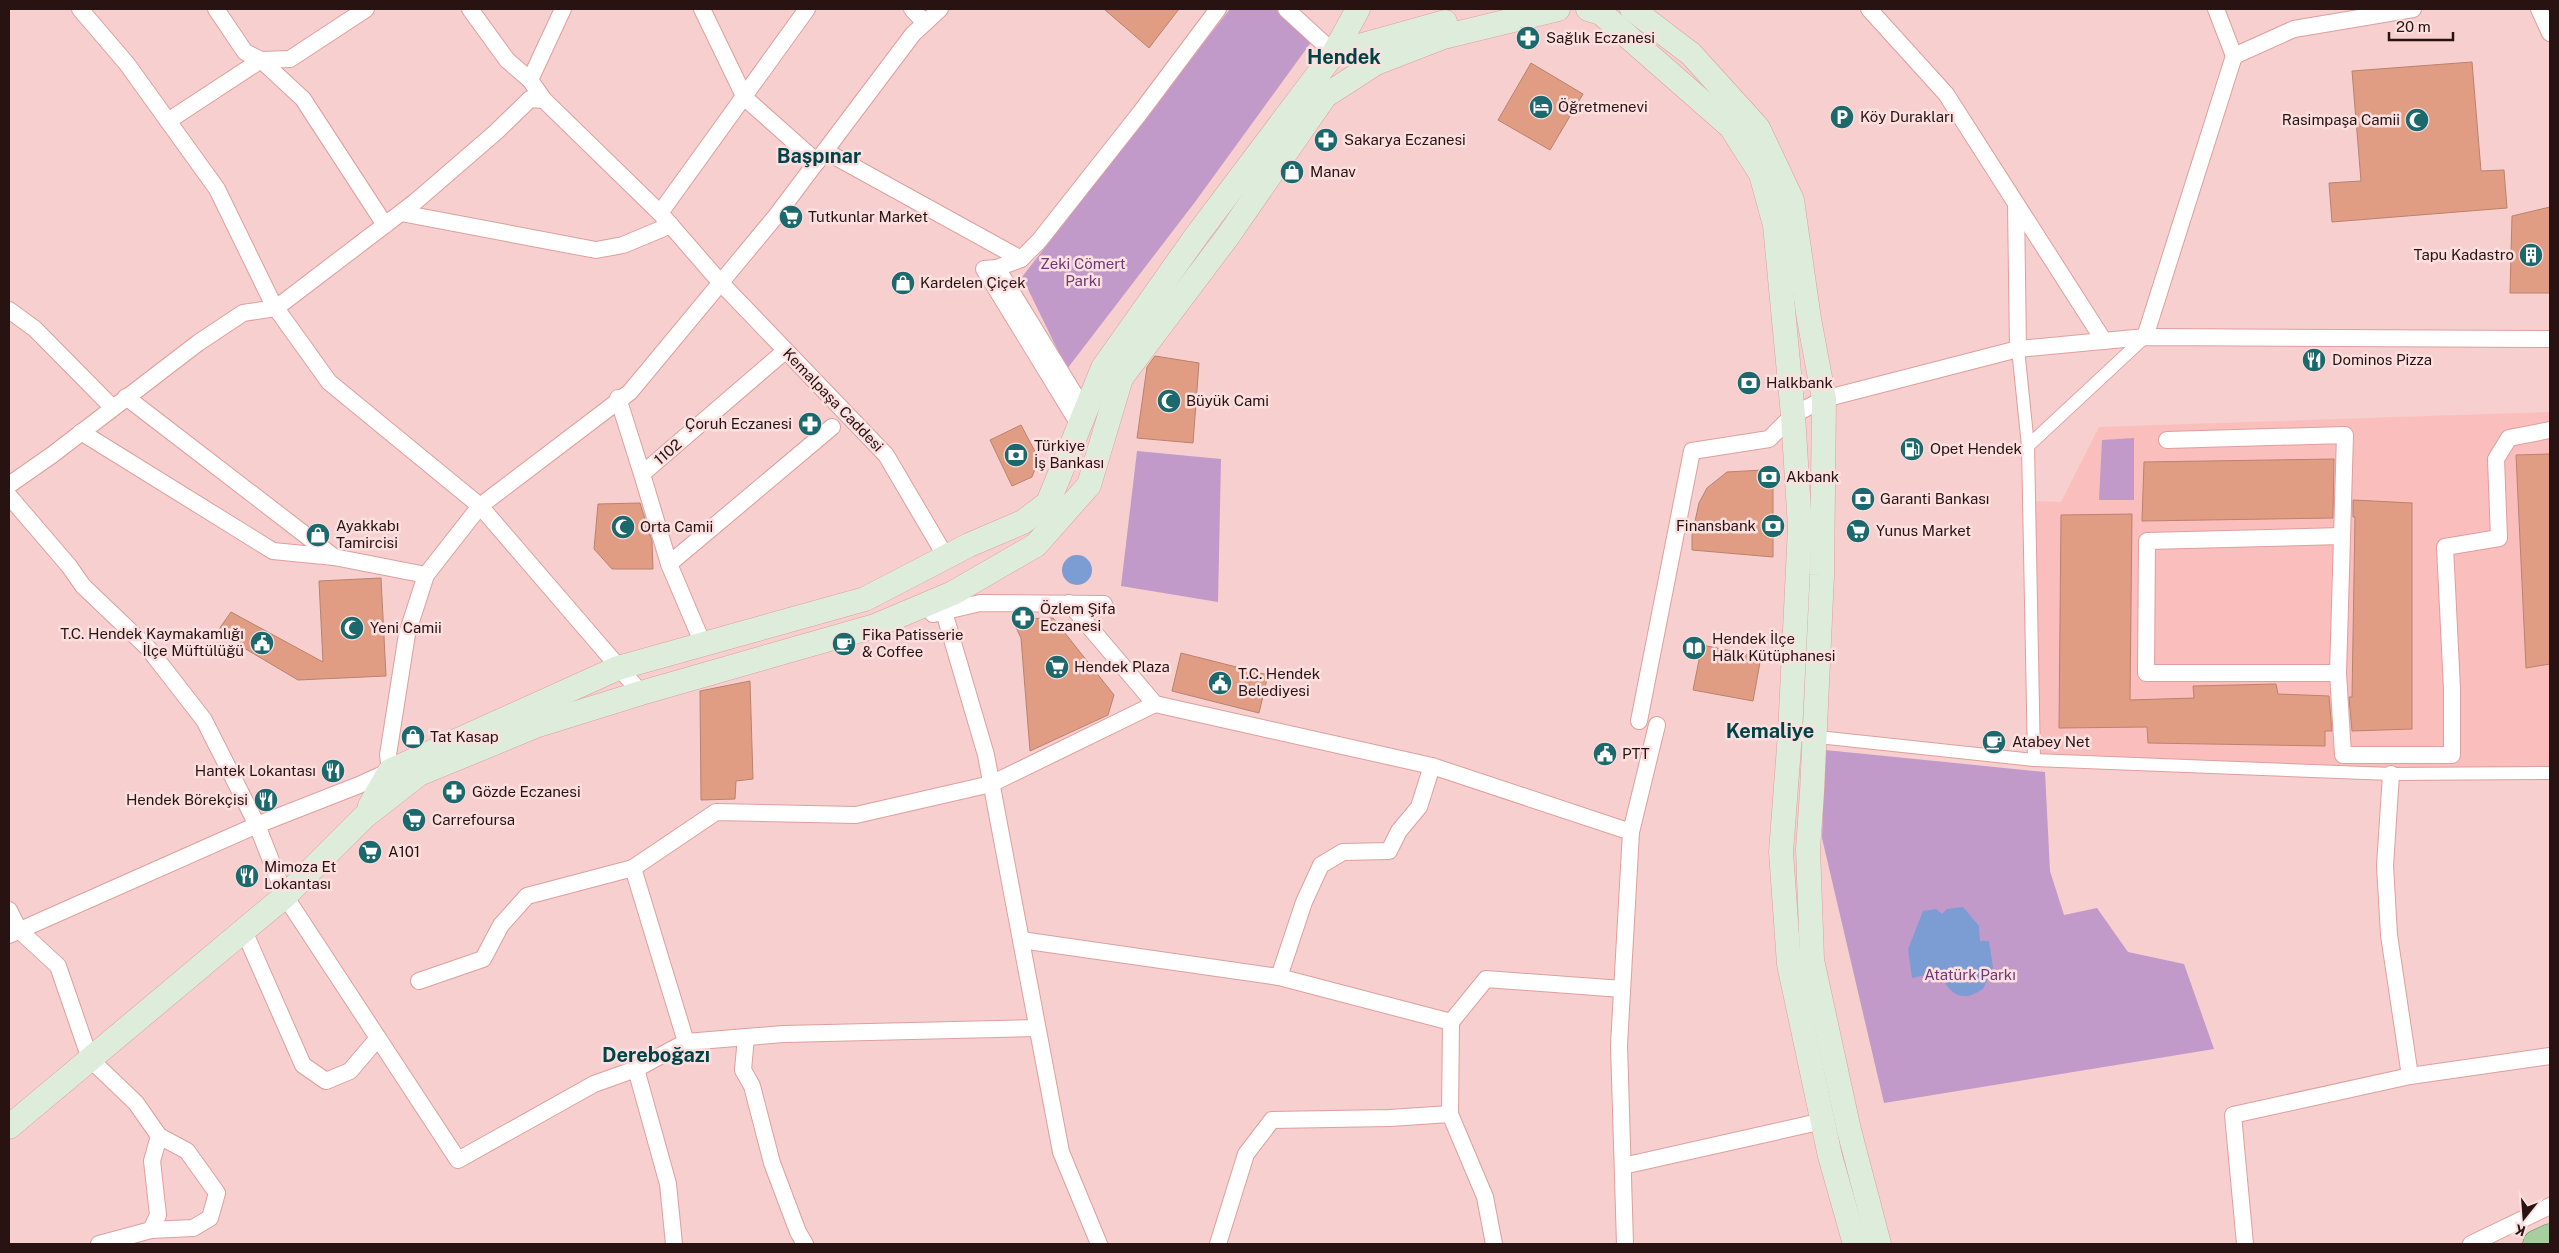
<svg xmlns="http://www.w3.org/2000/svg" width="2559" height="1253" font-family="'Public Sans',sans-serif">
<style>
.built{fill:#fabebd}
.green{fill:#c19ac9}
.water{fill:#7c9dd3}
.building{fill:#e19d84;stroke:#ba826d}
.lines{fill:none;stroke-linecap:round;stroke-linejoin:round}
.pedestrian-casing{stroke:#de9f9d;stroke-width:14}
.minor-casing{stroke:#de9f9d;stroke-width:18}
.secondary-casing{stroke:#de9f9d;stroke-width:25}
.trunk-casing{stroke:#6c845e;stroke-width:29}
.pedestrian{stroke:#fff;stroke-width:12}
.minor{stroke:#fff;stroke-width:16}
.secondary{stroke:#deeddb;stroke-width:24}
.trunk{stroke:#a6ce9f;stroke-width:28}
.labels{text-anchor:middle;stroke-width:5;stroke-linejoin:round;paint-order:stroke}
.poi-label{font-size:15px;fill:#281212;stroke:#fbe0df;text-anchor:start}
.park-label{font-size:15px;fill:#6e3879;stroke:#fbe0df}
.street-label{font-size:15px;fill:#281212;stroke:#fbe0df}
.district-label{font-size:20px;font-weight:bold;fill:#004346;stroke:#fbe0df}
</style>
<rect width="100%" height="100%" fill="#f7cfce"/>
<path class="built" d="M2550,412V773L2034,760L2029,501L2061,502L2099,427Z"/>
<g class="green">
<path d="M1230,9H1280L1312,41L1195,202L1067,369L1022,277Z"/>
<path d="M2134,438V500H2099L2102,440Z"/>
<path d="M1137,451L1221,459L1218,602L1121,586Z"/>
<path d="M1825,750L2045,772L2050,871L2064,915L2097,908L2128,952L2184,964L2214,1049L1884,1103L1822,838Z"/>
</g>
<g class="water">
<circle cx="1077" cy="570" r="15"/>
<path d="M1963,907L1979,926L1980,941H1989L1993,967L1983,989C1978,992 1970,997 1964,996C1952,996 1943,982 1940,972L1912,978L1908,949L1923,911L1936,909L1942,914L1947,909Z"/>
</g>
<g class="building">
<path d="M1104,9H1179L1149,48Z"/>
<path d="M2472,62L2481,171L2504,170L2507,208L2332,222L2329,183L2361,181L2352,71Z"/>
<path d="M1531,63L1583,94L1550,150L1498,120Z"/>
<path d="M2550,207V293H2510L2512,216Z"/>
<path d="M1155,356L1199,363L1193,443L1137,438L1147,367Z"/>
<path d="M1021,425L1039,459L1032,477L1012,486L990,440Z"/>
<path d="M2550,454V664L2526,668L2516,455Z"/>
<path d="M2334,459L2333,518L2142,521L2144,462Z"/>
<path d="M1763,470L1773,482V557L1692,550V535L1699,503L1707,488L1727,472Z"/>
<path d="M2353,500L2412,503V729L2352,731L2349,697H2352L2355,517H2353Z"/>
<path d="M640,503L652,541L653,569H612L594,549L598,504Z"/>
<path d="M2132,514L2130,700L2194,698L2193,686L2276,684L2278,694L2329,696L2332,731H2325V746L2148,743L2147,727L2059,728L2061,515Z"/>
<path d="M381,578L386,676L298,680L217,632L231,612L323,662L319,581Z"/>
<path d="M1053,618L1114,695L1108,715L1030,751L1021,638L1012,619Z"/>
<path d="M1702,645L1761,657L1753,701L1693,690Z"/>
<path d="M1181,653L1268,675L1259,713L1172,691Z"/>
<path d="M750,681L753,779L736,781L735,799L701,800L700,691Z"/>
</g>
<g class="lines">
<g class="pedestrian-casing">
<g id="pedestrian">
<path d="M2018,349L2028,446L2034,760"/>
<path d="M2028,446L2145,337"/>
<path d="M1790,734L2034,760L2391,774L2550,773"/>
</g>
</g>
<g class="minor-casing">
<g id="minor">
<path d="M80,9L127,64L217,189L273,304L329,382L480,506L641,693"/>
<path d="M216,9L245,52L261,60L303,99L385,225"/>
<path d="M470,9L507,60L530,80"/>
<path d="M563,9L530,80L544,100L660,213L720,282L886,455L946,557"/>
<path d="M702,9L745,98L817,162"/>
<path d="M912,9L925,23"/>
<path d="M1286,9L1334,53"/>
<path d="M1869,9L1946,94L2104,341"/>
<path d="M2539,9L2550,33"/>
<path d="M2234,56L2294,29L2413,9"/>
<path d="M168,121L261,60L290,59L366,9"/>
<path d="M825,151L1021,259"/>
<path d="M2016,204L2018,349"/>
<path d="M401,213L596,250L623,245L671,225"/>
<path d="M660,213L807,9"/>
<path d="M997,268L984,269L1080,426"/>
<path d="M9,310L35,329L112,407"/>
<path d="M2145,337L2234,56L2216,9"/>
<path d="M126,397L334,557"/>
<path d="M618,398L642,474"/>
<path d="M1086,413L997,268L1021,259L1039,241L1140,113L1218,9"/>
<path d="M81,432L273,551L334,557L426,575"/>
<path d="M2167,440L2345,435L2338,673L2343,755H2452V689L2445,547L2499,538L2496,459L2509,438L2550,430"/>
<path d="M9,485L52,455L198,343L243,313L276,308L415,202L496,132L530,99L544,100"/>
<path d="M9,496L69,566L83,586L148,648L204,720L257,825L285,896L458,1160L594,1084L636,1069L686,1042L784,1034L1037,1028"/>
<path d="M669,564L832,427"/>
<path d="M1069,603L1155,704"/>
<path d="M944,612L986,755L1061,1152L1099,1244"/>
<path d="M933,614L980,603L1104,604"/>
<path d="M703,644L669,564L642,474L785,351"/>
<path d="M2338,673H2146L2147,541L2342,536"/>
<path d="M1639,721L1692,451L1769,439L1793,415L1824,399L2018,349L2145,337L2550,339"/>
<path d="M2391,774L2385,866L2389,935L2410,1076"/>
<path d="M633,868L716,812L856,815L991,784L1155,704L1432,766"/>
<path d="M9,910L19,930L58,966L90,1059L136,1103L159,1136L152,1161L158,1215L151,1230L99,1244"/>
<path d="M244,931L303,1065L326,1081L350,1071L378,1038"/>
<path d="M9,935L257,825L359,785L390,771L388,755L407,634L426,575L480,506L630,392L776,216L913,34L940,9"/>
<path d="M1021,940L1279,977L1451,1022"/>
<path d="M1279,977L1304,902L1321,865L1343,852L1389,851L1399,831L1419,807L1432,766L1631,832"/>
<path d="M419,981L483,959L501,925L527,896L633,868L686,1042"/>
<path d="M746,1037L743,1070L752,1086L772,1163L798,1232L805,1244"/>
<path d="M636,1069L668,1184L674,1244"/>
<path d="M1450,1114L1451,1022L1486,979L1622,989"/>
<path d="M1623,1166L1823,1121"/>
<path d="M151,1230L193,1228L210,1218L217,1193L187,1151L159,1136"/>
<path d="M1218,1244L1246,1154L1272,1120L1390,1118L1450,1114L1485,1197L1494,1244"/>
<path d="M1625,1244L1619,1045L1631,832L1657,725"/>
<path d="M2245,1244L2233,1115L2410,1076L2550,1056"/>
<path d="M2471,1244L2550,1206"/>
</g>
</g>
<g class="secondary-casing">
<g id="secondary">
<path d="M1588,9L1601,13L1731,127L1761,174L1775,225L1793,415L1800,527L1790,734L1781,852L1789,964L1830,1156L1855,1244"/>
<path d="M1632,9L1691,54L1758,128L1792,200L1809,319L1824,399L1822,575L1812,792L1808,849L1812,960L1849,1130L1879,1244"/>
<path d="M1334,53L1445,22"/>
<path d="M370,806L390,771L618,668L865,599L969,545L1023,522L1048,503L1103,368L1197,235L1334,53L1358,9"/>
<path d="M9,1127L285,896L364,817L419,774L538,725L641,693L875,626L953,593L1036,545L1089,485L1121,378L1228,236L1325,96L1376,63L1443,37L1558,9"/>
</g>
</g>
<g class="trunk-casing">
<path id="trunk" d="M2537,1244L2550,1238"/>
</g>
<use href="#pedestrian" class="pedestrian"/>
<use href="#minor" class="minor"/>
<use href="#secondary" class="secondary"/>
<use href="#trunk" class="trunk"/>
</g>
<defs>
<g id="pharmacy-disc" transform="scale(1.25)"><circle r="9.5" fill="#1b696d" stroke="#fbe0df"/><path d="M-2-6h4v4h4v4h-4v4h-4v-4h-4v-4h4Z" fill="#fff"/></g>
<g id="hotel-disc" transform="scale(1.25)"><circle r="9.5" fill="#1b696d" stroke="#fbe0df"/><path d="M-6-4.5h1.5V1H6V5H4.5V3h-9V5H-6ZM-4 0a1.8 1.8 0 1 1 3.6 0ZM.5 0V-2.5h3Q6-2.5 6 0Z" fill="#fff"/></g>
<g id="parking-disc" transform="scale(1.25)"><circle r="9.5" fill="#1b696d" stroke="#fbe0df"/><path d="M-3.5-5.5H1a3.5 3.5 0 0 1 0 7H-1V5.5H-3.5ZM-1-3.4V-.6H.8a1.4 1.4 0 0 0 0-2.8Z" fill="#fff"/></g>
<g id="mosque-disc" transform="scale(1.25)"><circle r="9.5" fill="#1b696d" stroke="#fbe0df"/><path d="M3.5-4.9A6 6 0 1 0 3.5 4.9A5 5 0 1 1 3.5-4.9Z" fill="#fff"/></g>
<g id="shop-disc" transform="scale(1.25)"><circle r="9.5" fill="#1b696d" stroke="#fbe0df"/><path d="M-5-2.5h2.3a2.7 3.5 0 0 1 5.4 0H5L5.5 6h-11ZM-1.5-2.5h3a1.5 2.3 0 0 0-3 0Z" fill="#fff"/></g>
<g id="supermarket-disc" transform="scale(1.25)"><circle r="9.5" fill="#1b696d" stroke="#fbe0df"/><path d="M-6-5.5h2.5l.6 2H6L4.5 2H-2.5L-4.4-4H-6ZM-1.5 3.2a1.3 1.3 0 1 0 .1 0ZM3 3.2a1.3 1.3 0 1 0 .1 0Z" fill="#fff"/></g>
<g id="building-disc" transform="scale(1.25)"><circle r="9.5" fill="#1b696d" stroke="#fbe0df"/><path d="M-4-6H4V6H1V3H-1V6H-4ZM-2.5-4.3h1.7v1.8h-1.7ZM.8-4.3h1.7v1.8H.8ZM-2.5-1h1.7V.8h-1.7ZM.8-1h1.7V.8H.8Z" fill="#fff"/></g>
<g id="restaurant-disc" transform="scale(1.25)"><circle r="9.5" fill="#1b696d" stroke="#fbe0df"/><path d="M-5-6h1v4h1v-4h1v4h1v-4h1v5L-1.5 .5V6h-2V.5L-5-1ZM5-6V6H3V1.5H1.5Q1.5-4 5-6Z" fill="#fff"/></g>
<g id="bank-disc" transform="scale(1.25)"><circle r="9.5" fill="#1b696d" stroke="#fbe0df"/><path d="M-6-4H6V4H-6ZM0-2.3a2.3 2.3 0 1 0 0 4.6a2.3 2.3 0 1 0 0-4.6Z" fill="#fff"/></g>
<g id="fuel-disc" transform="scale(1.25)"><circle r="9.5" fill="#1b696d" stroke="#fbe0df"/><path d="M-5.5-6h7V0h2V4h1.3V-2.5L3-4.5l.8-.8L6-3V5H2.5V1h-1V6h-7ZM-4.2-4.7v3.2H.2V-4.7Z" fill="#fff"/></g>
<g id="civic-disc" transform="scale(1.25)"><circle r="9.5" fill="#1b696d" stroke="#fbe0df"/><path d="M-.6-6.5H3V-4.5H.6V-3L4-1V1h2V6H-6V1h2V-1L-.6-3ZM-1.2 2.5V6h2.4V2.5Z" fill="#fff"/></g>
<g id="cafe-disc" transform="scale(1.25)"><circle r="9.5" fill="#1b696d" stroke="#fbe0df"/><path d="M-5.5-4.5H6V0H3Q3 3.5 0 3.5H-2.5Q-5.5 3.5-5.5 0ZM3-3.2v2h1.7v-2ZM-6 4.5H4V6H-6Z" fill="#fff"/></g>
<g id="library-disc" transform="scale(1.25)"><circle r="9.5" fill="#1b696d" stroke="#fbe0df"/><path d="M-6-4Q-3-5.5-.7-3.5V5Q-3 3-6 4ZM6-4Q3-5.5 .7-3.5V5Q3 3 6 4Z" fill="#fff"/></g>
</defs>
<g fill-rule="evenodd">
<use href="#pharmacy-disc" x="1528" y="38"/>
<use href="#hotel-disc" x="1541" y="107"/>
<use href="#parking-disc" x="1842" y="117"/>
<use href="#mosque-disc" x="2417" y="120"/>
<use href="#pharmacy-disc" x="1326" y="140"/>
<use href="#shop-disc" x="1292" y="172"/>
<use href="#supermarket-disc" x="791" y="217"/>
<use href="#building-disc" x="2531" y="255"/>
<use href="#shop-disc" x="903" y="283"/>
<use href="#restaurant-disc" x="2314" y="360"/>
<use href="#bank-disc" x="1749" y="383"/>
<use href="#mosque-disc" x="1169" y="401"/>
<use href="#pharmacy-disc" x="810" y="424"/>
<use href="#fuel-disc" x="1912" y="449"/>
<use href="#bank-disc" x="1016" y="455"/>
<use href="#bank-disc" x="1769" y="477"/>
<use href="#bank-disc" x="1863" y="499"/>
<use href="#bank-disc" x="1773" y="526"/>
<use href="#mosque-disc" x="623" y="527"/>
<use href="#supermarket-disc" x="1858" y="531"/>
<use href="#shop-disc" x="318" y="535"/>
<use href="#pharmacy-disc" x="1023" y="618"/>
<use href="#mosque-disc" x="352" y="628"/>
<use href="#civic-disc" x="262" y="643"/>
<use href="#cafe-disc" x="844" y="644"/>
<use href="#library-disc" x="1694" y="648"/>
<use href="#supermarket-disc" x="1057" y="667"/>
<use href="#civic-disc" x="1220" y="683"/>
<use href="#shop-disc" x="413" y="737"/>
<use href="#cafe-disc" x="1994" y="742"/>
<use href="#civic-disc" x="1605" y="754"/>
<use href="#restaurant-disc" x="333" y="771"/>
<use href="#pharmacy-disc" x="454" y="792"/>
<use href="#restaurant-disc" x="266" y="800"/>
<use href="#supermarket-disc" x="414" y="820"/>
<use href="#supermarket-disc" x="370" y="852"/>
<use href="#restaurant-disc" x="247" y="876"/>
</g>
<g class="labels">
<g class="poi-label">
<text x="1546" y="43">Sağlık Eczanesi</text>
<text x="1558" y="112">Öğretmenevi</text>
<text x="1860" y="122">Köy Durakları</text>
<text x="2400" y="125" text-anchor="end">Rasimpaşa Camii</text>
<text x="1344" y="145">Sakarya Eczanesi</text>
<text x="1310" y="177">Manav</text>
<text x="808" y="222">Tutkunlar Market</text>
<text x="2514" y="260" text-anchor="end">Tapu Kadastro</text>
<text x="920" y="288">Kardelen Çiçek</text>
<text x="2332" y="365">Dominos Pizza</text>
<text x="1766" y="388">Halkbank</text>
<text x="1186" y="406">Büyük Cami</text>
<text x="792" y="429" text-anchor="end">Çoruh Eczanesi</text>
<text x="1034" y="451">Türkiye<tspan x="1034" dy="17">İş Bankası</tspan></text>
<text x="1930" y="454">Opet Hendek</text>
<text x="1786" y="482">Akbank</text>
<text x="1880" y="504">Garanti Bankası</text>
<text x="336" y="531">Ayakkabı<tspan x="336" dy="17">Tamircisi</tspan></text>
<text x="1756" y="531" text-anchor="end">Finansbank</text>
<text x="640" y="532">Orta Camii</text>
<text x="1876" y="536">Yunus Market</text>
<text x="1040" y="614">Özlem Şifa<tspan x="1040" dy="17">Eczanesi</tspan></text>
<text x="370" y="633">Yeni Camii</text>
<text x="244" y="639" text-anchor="end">T.C. Hendek Kaymakamlığı<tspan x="244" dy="17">İlçe Müftülüğü</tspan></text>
<text x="862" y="640">Fika Patisserie<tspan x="862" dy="17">&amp; Coffee</tspan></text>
<text x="1712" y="644">Hendek İlçe<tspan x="1712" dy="17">Halk Kütüphanesi</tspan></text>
<text x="1074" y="672">Hendek Plaza</text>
<text x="1238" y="679">T.C. Hendek<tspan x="1238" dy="17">Belediyesi</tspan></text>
<text x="430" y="742">Tat Kasap</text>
<text x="2012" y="747">Atabey Net</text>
<text x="1622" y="759">PTT</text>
<text x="316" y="776" text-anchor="end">Hantek Lokantası</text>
<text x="472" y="797">Gözde Eczanesi</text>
<text x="248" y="805" text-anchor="end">Hendek Börekçisi</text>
<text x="432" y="825">Carrefoursa</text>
<text x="388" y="857">A101</text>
<text x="264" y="872">Mimoza Et<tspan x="264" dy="17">Lokantası</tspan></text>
</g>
<g class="park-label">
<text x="1083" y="269">Zeki Cömert<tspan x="1083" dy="17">Parkı</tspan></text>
<text x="1970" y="980">Atatürk Parkı</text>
</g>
<g class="street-label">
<text transform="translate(833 400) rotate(46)" y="5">Kemalpaşa Caddesi</text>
<text transform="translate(668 452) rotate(-41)" y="5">1102</text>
</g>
<g class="district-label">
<text x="1344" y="64">Hendek</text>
<text x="819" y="163">Başpınar</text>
<text x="1770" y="738">Kemaliye</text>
<text x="656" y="1062">Dereboğazı</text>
</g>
</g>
<rect width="2559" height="1253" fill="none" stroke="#281212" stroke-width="20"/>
<g transform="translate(2524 1218) rotate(197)" stroke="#fbe0df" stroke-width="4" paint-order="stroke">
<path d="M0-4L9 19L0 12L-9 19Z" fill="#281212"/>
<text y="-8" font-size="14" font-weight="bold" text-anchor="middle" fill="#281212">K</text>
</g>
<path d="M2389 32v8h64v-8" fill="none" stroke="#281212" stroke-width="2.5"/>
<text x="2396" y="32" font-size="15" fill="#281212" stroke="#fbe0df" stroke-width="4" paint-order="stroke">20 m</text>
</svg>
